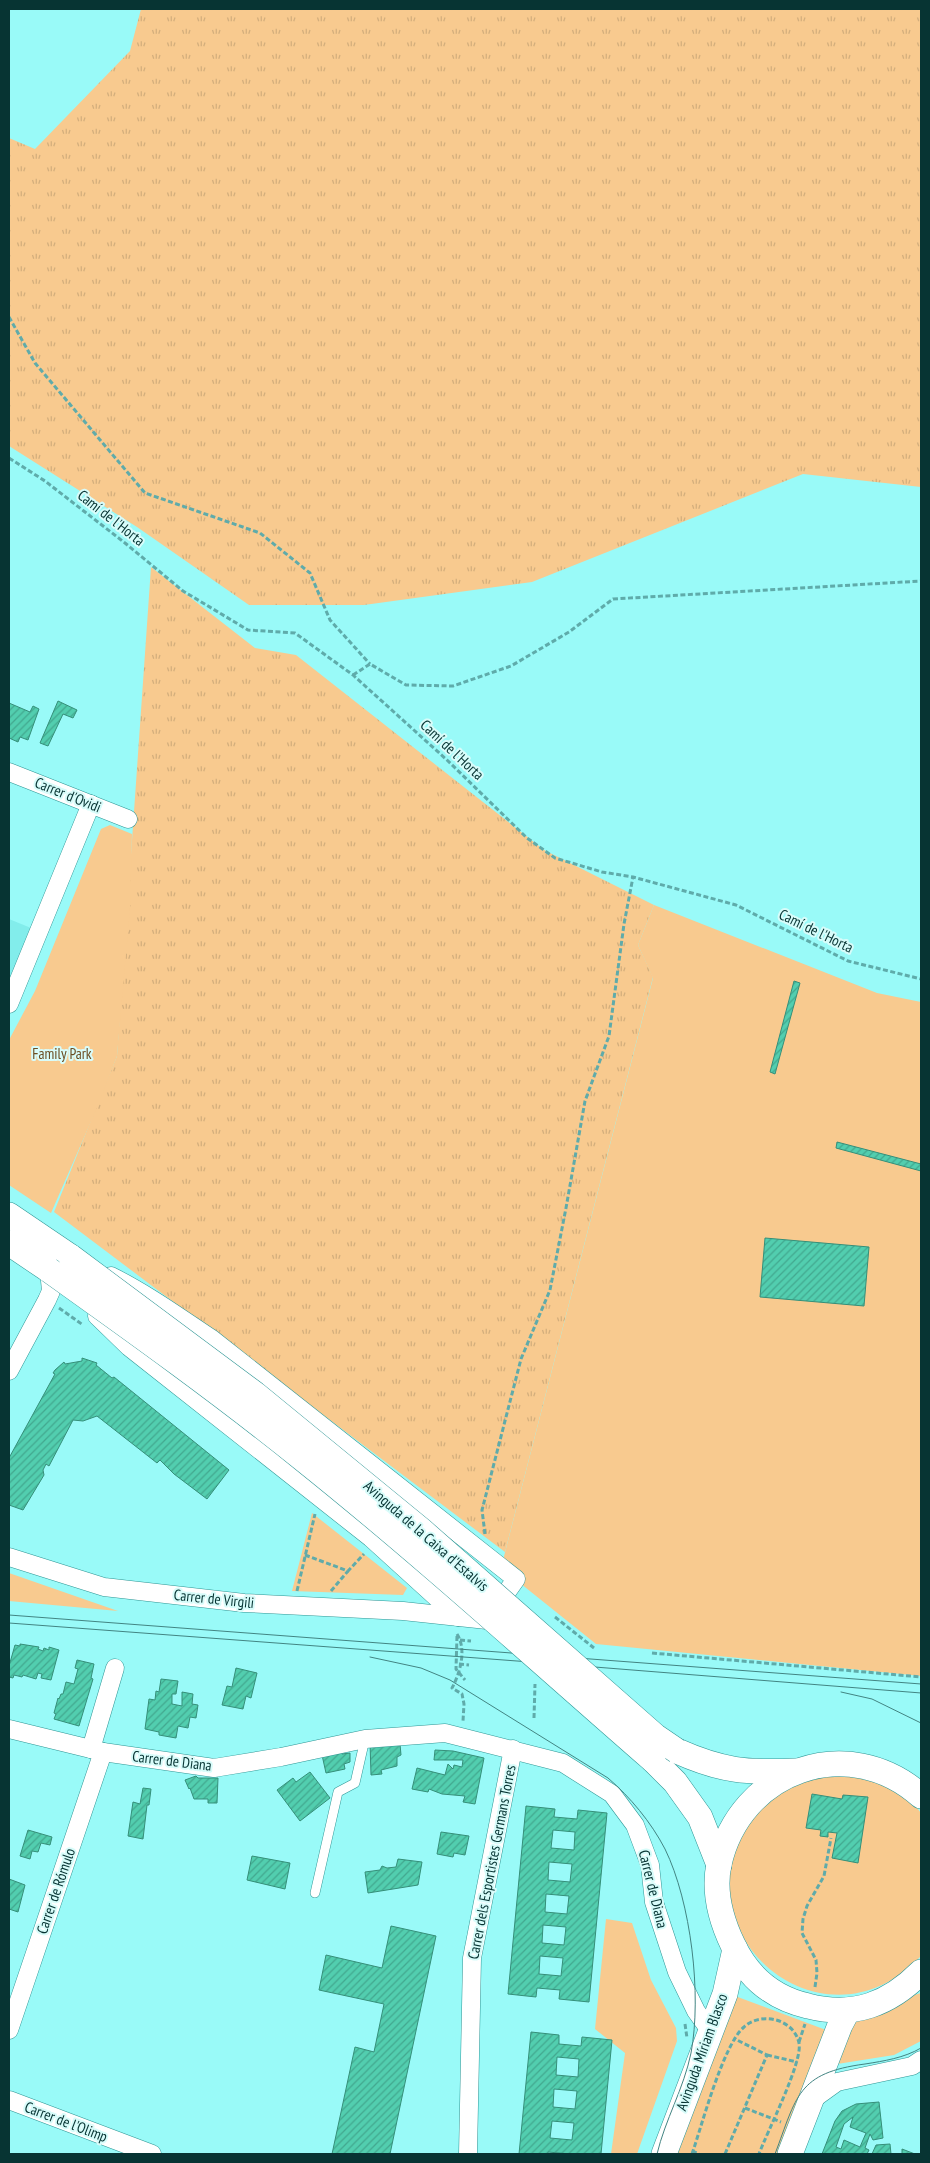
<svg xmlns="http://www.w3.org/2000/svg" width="930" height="2163" font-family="'PT Sans Narrow',sans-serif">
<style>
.built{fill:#82edeb}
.grass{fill:url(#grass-tufts)}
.green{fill:#f8ca8f}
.building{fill:url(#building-hatch);stroke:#358f79;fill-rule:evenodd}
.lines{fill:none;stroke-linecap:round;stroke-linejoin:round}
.lane-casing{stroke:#2f9695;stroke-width:10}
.street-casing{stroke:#2f9695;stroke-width:19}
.secondary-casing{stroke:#2f9695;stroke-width:26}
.path{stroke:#5fabaa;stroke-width:3;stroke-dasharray:5 2.5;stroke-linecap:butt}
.lane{stroke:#fff;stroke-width:9}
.street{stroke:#fff;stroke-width:18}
.secondary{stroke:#fff;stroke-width:25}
.tram{stroke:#428482;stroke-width:1}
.secondary-bridge-casing{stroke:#2f9695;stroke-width:26;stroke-linecap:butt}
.secondary-bridge{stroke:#fff;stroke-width:25}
.labels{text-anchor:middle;stroke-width:4;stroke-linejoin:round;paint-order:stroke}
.street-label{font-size:15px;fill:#073433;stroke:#d8fcfa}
.park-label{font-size:15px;fill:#6b4d22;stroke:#d8fcfa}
</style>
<defs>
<pattern id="grass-tufts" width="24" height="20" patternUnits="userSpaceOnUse" patternTransform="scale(1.25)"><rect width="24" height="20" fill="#f8ca8f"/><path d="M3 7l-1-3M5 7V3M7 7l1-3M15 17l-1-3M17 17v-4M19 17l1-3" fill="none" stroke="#d3ae7c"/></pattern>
<pattern id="building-hatch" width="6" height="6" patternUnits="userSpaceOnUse" patternTransform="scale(1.25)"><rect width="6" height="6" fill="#52ceaf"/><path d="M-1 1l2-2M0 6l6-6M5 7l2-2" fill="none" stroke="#42a88f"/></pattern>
</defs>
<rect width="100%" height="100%" fill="#99faf8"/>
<path class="built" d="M9,919L31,928L9,986Z"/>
<g class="grass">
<path d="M141,9H921V487L803,474L532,582L364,605H249L137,527L9,446V138L35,149L130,51Z"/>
<path d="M151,567L255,648L296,655L544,850L654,905L638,945L653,977L505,1552L54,1212L117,1056Z"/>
</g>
<g class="green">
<path d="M110,825L132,834L130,908L117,1056L100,1101L51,1213L9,1185V1040L35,991L101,829Z"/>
<path d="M654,905L877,993L921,1002V1676L596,1644L501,1568L653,978L638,945Z"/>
<path d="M312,1513L407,1588L403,1595L292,1591Z"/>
<path d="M9,1573L118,1611L9,1601Z"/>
<path d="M847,1774C875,1780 904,1789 921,1813V1956C909,1968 897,1978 882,1985C816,2016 741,1969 730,1900C726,1880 729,1856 738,1837C742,1830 749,1823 755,1816C760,1810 765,1801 771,1796C777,1791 813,1777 820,1775C829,1773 839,1775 847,1774Z"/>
<path d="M606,1919L632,1923L651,1980L676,2028L677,2041L637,2154H611L625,2053L595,2029Z"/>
<path d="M921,1993V2041L894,2055L831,2065L843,2016Z"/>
<path d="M735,1996L826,2030L781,2154H676Z"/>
</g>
<g class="building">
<path d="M58,701L77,710L73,718L63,714L48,746L40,743Z"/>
<path d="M9,703L30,712L33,706L39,709L28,740L20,737L18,742L9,738Z"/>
<path d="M794,981L800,983L775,1074L770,1072Z"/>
<path d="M837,1142L921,1164V1171L836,1148Z"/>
<path d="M765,1238L869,1247L864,1306L760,1297Z"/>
<path d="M82,1358L97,1363L96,1365L112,1378L114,1377L229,1470L207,1499L174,1474L160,1460L157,1463L97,1416L83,1421L73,1420L49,1466L46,1464L43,1470L44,1475L23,1510L9,1505V1458L55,1374L53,1373L55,1370L64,1362L65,1364L82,1361Z"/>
<path d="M20,1644L39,1647L38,1649L43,1651L44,1648L49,1650V1647L59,1650L51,1680L41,1678L42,1674L38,1673L36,1679L23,1675L22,1677L14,1675L13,1678L9,1677V1666L15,1645L20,1646Z"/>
<path d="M77,1660L94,1664L91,1678L93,1679L79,1726L54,1719L56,1714L54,1713L58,1698L59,1699L61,1694H63L66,1682L74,1684L78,1669L75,1668Z"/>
<path d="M236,1668L257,1673L251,1698L246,1696L243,1709L222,1705L227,1686L232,1687Z"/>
<path d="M161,1679L178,1681L176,1694H172V1704L182,1706V1692L193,1694L192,1704L198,1705L196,1718L190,1717L188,1728L178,1726L176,1738L159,1735V1732L145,1729L149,1699L155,1700L156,1691L159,1692Z"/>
<path d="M370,1742L400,1744L401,1755L397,1757V1766L381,1770L382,1774L371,1775Z"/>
<path d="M435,1750L453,1751L484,1758L475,1804L463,1802L465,1796L442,1794L429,1789L428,1792L412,1789L417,1768L445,1775L448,1764L453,1769L454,1765L462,1767L463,1760H434Z"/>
<path d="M341,1751L342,1754L350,1753V1762L344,1764L345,1769L326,1773L322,1755Z"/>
<path d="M310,1772L330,1798L300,1821L277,1790L293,1778L296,1782Z"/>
<path d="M196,1776L198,1778H218L217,1803H208V1799H194L190,1788L189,1789L185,1780Z"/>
<path d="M143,1788L151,1789L149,1805H147L143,1839L128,1836L133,1802L140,1804Z"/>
<path d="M812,1794L842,1799L843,1795L868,1797L858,1863L832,1858L837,1833L828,1832V1837L820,1836L821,1830L806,1828Z"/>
<path d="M526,1806L555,1809L554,1817L577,1819L578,1810L607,1813L589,2002L559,1999L560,1990L537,1988L536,1997L508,1994ZM553,1830L575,1832L574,1850L551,1848ZM549,1862L572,1864L570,1882L548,1880ZM546,1894L569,1896L567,1914L545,1912ZM543,1925L566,1927L564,1945L542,1943ZM540,1956L563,1958L561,1976L539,1974Z"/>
<path d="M28,1830L52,1837L50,1845L41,1843L38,1852L32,1851L30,1859L20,1856Z"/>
<path d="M441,1832L469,1836L465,1855L454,1853L453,1857L437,1854Z"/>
<path d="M252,1856L290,1863L285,1889L247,1880Z"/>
<path d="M398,1859L422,1862L418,1885L368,1893L365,1872L380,1870L382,1866L387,1868L396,1867Z"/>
<path d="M9,1879L25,1885L18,1912L9,1909Z"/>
<path d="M391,1926L436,1936L390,2154H332L355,2047L374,2052L384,2004L319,1990L326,1955L382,1968Z"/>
<path d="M531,2032L559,2035V2044L581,2046L582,2037L612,2040L601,2154H570L548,2152V2154H519ZM557,2057L579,2059L578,2077L556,2075ZM554,2089L577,2091L575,2109L553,2107ZM552,2121L574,2123L572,2140L550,2138Z"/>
<path d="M879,2102L883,2138L873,2140L870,2134L865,2148L869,2150L867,2154H822L835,2121L842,2111L856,2104ZM853,2117L850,2127L866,2133L860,2147L844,2140L841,2149L836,2147L844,2124Z"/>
<path d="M890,2144L891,2154H872L876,2145Z"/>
<path d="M902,2149L915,2154H902Z"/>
</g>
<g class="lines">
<g class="lane-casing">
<path id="lane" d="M315,1893L338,1792L355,1783L365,1739"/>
</g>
<g class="street-casing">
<g id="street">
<path d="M9,772L128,819"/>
<path d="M9,1004L91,804"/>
<path d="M97,1316L129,1347L371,1538L458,1617"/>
<path d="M9,1371L47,1300L51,1291L49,1270"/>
<path d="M9,1557L104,1587L244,1603L403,1611L487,1620L516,1579L212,1339C179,1317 147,1294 111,1276"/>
<path d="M9,1729L103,1752L214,1768L281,1757L365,1739L445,1733L563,1763L612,1794L635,1825L650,1865L654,1902L677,1972L696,2011L711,2032"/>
<path d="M91,1749L115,1668"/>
<path d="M9,2030L103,1752"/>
<path d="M9,2100L152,2154"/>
<path d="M812,2100L837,2082L912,2066L921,2060"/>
<path d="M468,2154L472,1958L513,1749"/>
</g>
</g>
<g class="secondary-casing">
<g id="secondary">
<path d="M9,1215L71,1257"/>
<path d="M9,1243L49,1270"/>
<path d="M677,1751C722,1771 746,1773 795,1771"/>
<path d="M653,1760L675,1782L700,1817L719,1865"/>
<path d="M921,1796C848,1731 740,1770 719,1864C713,1892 721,1920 733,1945C748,1977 773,1998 808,2006C854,2018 889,2004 921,1972"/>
<path d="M664,2154L725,1994L735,1949"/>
<path d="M790,2154L840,2025L848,2010"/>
</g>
</g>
<g class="path">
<path d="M9,317L35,363L145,493L260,533L310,573L330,620L370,664"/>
<path d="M9,458L45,481L125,543L183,591L248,630L295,633L353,675L447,760L527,838L555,858L602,872L633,877L736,905L848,961L921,979"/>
<path d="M353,675L370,664L406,685L453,686L511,666L569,632L613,599L921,581"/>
<path d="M59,1308L83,1325"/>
<path d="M485,1534L482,1510L521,1359L550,1290L566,1208L585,1101L609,1036L624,924L633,877"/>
<path d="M305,1555L348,1571L364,1554"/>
<path d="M297,1591L315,1514"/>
<path d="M331,1591L348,1571"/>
<path d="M555,1617L594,1648"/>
<path d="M457,1634C467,1650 460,1673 452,1688L462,1694L464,1704L463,1721"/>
<path d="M457,1636L456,1669L465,1680"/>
<path d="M460,1640L471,1641"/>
<path d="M652,1653L921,1677"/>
<path d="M459,1664L469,1665"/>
<path d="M534,1718L535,1684"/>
<path d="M815,1987L817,1973L816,1960L802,1933L803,1919L807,1906L824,1876L831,1838"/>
<path d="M685,2024L687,2038"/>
<path d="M799,2042L805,2024"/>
<path d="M767,2055L797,2062"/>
<path d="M745,2108L781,2122"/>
<path d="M692,2151L699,2154"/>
<path d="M692,2154C702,2125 723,2045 744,2027C761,2011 794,2019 799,2043C803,2062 767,2132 759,2154"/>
<path d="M725,2154L767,2055L735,2039"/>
</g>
<use href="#lane" class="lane"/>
<use href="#street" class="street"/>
<use href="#secondary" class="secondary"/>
<g class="tram">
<path d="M9,1615L921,1684"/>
<path d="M9,1623L557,1664L921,1693"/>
<path d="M370,1657L421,1668L450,1680L608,1778C630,1797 651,1822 665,1849C691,1902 702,1995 691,2053C684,2088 665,2120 657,2154"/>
<path d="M841,1692L872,1699L921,1723"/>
<path d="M775,2154C797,2096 797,2073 865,2064C884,2061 904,2058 921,2048"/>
</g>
<g class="secondary-bridge-casing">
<g id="secondary-bridge">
<path d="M71,1257L255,1394L421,1530L655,1736L677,1751"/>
<path d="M49,1270C136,1332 221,1393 303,1459C423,1555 537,1659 653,1760"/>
</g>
</g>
<use href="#secondary-bridge" class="secondary-bridge"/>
</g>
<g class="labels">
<g class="street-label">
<text transform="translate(111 518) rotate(38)" y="5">Camí de l'Horta</text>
<text transform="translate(452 750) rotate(43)" y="5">Camí de l'Horta</text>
<text transform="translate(68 795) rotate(22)" y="5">Carrer d'Ovidi</text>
<text transform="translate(816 931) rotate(26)" y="5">Camí de l'Horta</text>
<text transform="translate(426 1536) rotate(41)" y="5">Avinguda de la Caixa d'Estalvis</text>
<text transform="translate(214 1599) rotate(6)" y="5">Carrer de Virgili</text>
<text transform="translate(172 1761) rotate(7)" y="5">Carrer de Diana</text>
<text transform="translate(492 1862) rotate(-79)" y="5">Carrer dels Esportistes Germans Torres</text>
<text transform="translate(653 1889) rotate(76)" y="5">Carrer de Diana</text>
<text transform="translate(56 1891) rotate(-71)" y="5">Carrer de Rómulo</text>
<text transform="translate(702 2052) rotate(-70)" y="5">Avinguda Míriam Blasco</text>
<text transform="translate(66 2122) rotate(21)" y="5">Carrer de l'Olimp</text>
</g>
<g class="park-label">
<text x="62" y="1059">Family Park</text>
</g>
</g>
<rect width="930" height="2163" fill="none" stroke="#073433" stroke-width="20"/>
</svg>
